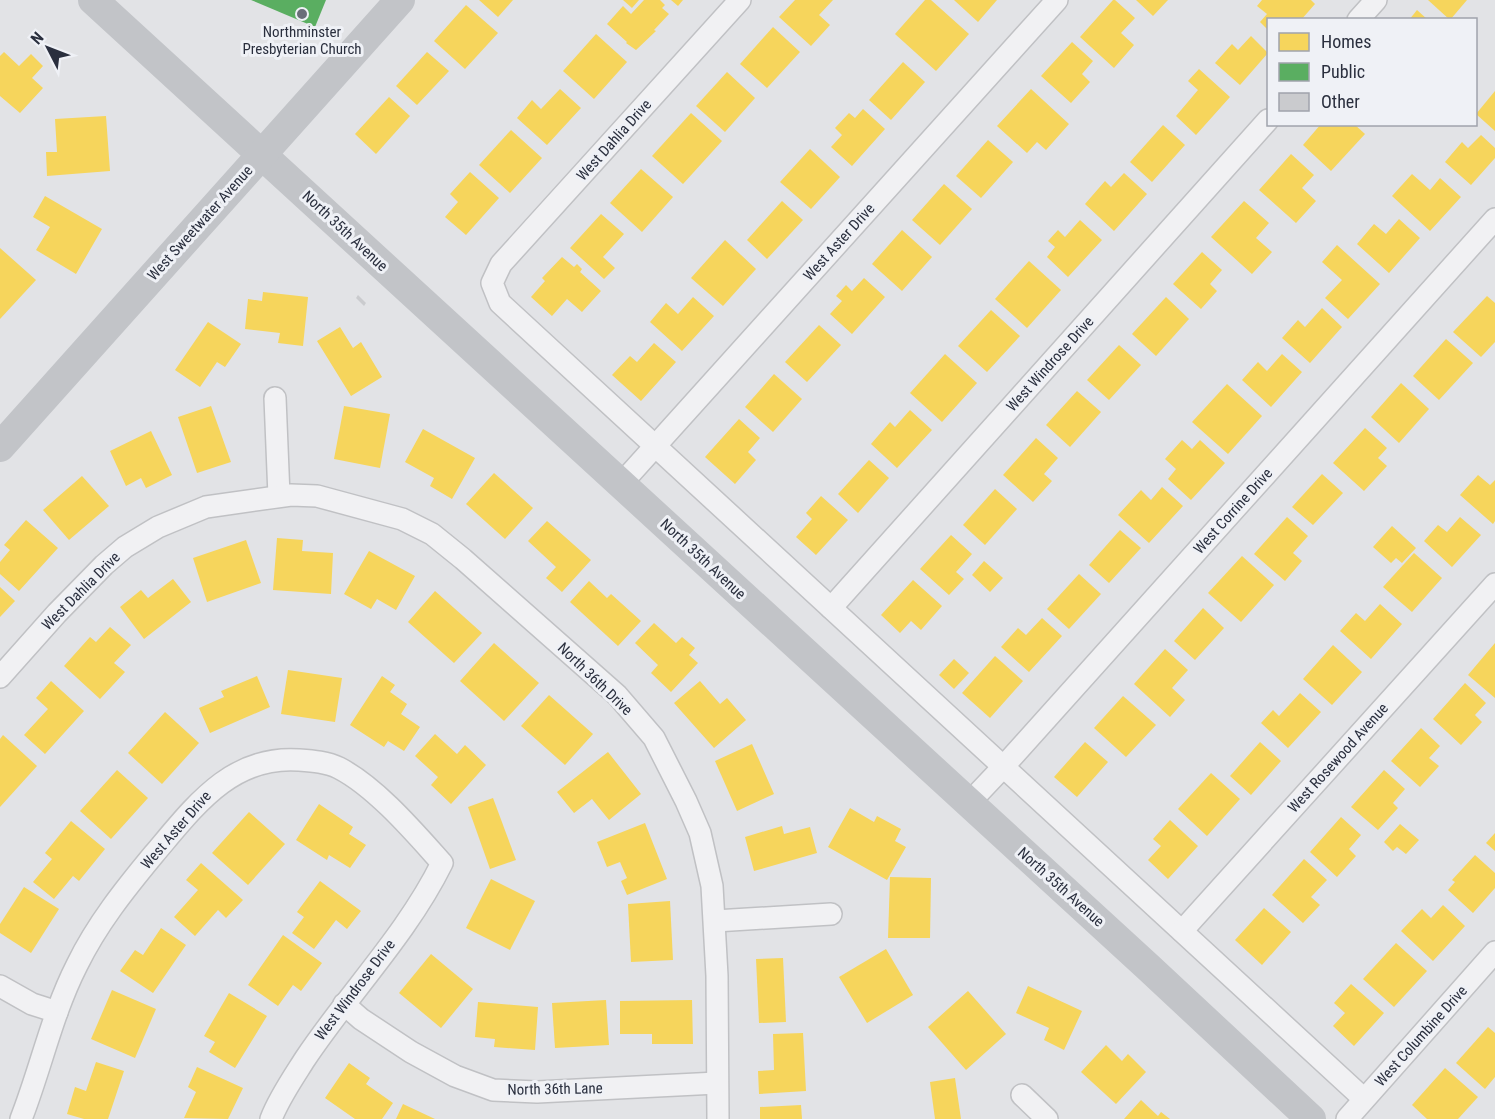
<svg xmlns="http://www.w3.org/2000/svg" width="1495" height="1119" font-family="'Roboto Condensed',sans-serif">
<style>
.homes{fill:#f6d55c}
.public{fill:#5aae61}
.building{fill:#cacbce}
.lines{fill:none;stroke-linecap:round;stroke-linejoin:round}
.street-casing{stroke:#c0c1c4;stroke-width:24}
.street{stroke:#f1f1f3;stroke-width:21}
.secondary{stroke:#c2c4c8;stroke-width:30}
.poi-dot{fill:#6a6e79;stroke:#eff1f6;stroke-width:2}
.labels{text-anchor:middle;stroke-width:6;stroke-linejoin:round;paint-order:stroke}
.poi-label{font-size:15px;fill:#2a2f3e;stroke:#eff1f6}
.street-label{font-size:15px;fill:#2a2f3e;stroke:#eff1f6}
</style>
<rect width="100%" height="100%" fill="#e2e3e6"/>
<g class="homes">
<path d="M479,0H513L498,17Z"/>
<path d="M623,0H639L632,8Z"/>
<path d="M644,0H660L665,5L662,8L669,14L654,30L656,31L636,50L626,43L627,42L607,24L623,6L631,14Z"/>
<path d="M671,0H683L678,6Z"/>
<path d="M795,0H833L819,15L830,25L811,46L779,17Z"/>
<path d="M925,0H931L969,34L936,71L895,34Z"/>
<path d="M954,0H997L978,22Z"/>
<path d="M1113,0H1115L1135,18L1121,33L1134,45L1114,68L1080,37Z"/>
<path d="M1136,0H1168L1153,16Z"/>
<path d="M1262,0H1311L1315,4L1301,20H1268V30L1260,22L1267,14L1257,6Z"/>
<path d="M1428,0H1467L1450,20Z"/>
<path d="M466,5L498,33L465,69L434,41Z"/>
<path d="M1417,10L1428,20H1409Z"/>
<path d="M773,27L800,52L767,88L740,64Z"/>
<path d="M596,34L627,62L594,99L563,71Z"/>
<path d="M1251,36L1268,53L1240,85L1215,63L1232,44L1238,50Z"/>
<path d="M1072,42L1093,61L1082,74L1090,82L1071,103L1041,76Z"/>
<path d="M4,52L19,66L31,54L43,66L32,78L43,88L20,113L0,96V56Z"/>
<path d="M427,52L449,71L417,105L396,86Z"/>
<path d="M903,62L925,82L891,120L869,100Z"/>
<path d="M1199,69L1230,97L1196,135L1176,116L1198,90L1188,81Z"/>
<path d="M727,72L755,98L725,132L696,106Z"/>
<path d="M560,89L581,108L547,145L517,118L532,100L541,109Z"/>
<path d="M1031,89L1069,124L1046,150L1037,142L1027,153L997,126Z"/>
<path d="M1495,91V131L1476,114Z"/>
<path d="M389,97L410,116L376,154L355,134Z"/>
<path d="M863,109L885,129L852,166L831,147L842,135L835,128L849,113L855,118Z"/>
<path d="M691,113L722,141L683,184L652,156Z"/>
<path d="M106,116L110,171L47,176L46,152H57L55,119Z"/>
<path d="M1321,124H1354L1365,134L1331,171L1303,145Z"/>
<path d="M1163,125L1185,145L1152,182L1130,162Z"/>
<path d="M511,130L542,158L510,193L479,165Z"/>
<path d="M1481,135L1495,148V158L1471,185L1445,162L1462,142L1468,148Z"/>
<path d="M988,140L1013,162L981,198L956,176Z"/>
<path d="M810,149L840,177L811,209L780,182Z"/>
<path d="M1291,154L1314,175L1302,188L1316,201L1296,223L1259,190Z"/>
<path d="M641,169L673,197L642,232L610,203Z"/>
<path d="M470,172L499,198L466,235L445,217L458,202L450,194Z"/>
<path d="M1124,173L1147,194L1114,231L1085,204L1105,181L1111,187Z"/>
<path d="M1412,174L1430,190L1440,178L1461,197L1430,231L1392,196Z"/>
<path d="M944,184L972,209L940,245L912,220Z"/>
<path d="M45,196L102,229L76,274L36,250L50,227L33,217Z"/>
<path d="M782,201L803,220L767,259L747,240Z"/>
<path d="M1244,201L1269,223L1256,238L1272,252L1252,274L1211,237Z"/>
<path d="M601,214L624,234L603,257L615,268L604,279L570,248Z"/>
<path d="M1399,219L1420,238L1389,273L1357,244L1374,224L1386,234Z"/>
<path d="M1080,220L1102,240L1068,277L1047,257L1055,247L1048,241L1058,230L1065,237Z"/>
<path d="M902,230L932,257L902,291L872,264Z"/>
<path d="M725,240L756,269L723,306L691,278Z"/>
<path d="M1337,245L1380,284L1348,319L1325,298L1342,280L1322,262Z"/>
<path d="M0,248L36,280L0,319Z"/>
<path d="M1202,252L1222,270L1210,284L1217,291L1201,309L1173,284Z"/>
<path d="M562,257L574,267L577,264L582,269L580,272L601,291L582,312L567,299L552,316L531,297L545,281L542,278Z"/>
<path d="M1029,261L1061,290L1027,328L995,299Z"/>
<path d="M864,278L885,297L852,334L830,314L842,301L836,296L846,285L852,291Z"/>
<path d="M263,292L308,297L303,346L278,343L280,333L245,329L248,299L262,301Z"/>
<path d="M1487,296L1495,303V342L1481,357L1453,332Z"/>
<path d="M693,297L714,316L682,351L650,322L666,303L678,314Z"/>
<path d="M1166,297L1189,319L1156,356L1132,334Z"/>
<path d="M1322,308L1342,327L1310,363L1282,338L1298,320L1305,327Z"/>
<path d="M991,310L1020,336L987,372L958,346Z"/>
<path d="M208,322L241,344L225,367L217,362L200,387L175,370Z"/>
<path d="M819,325L841,345L807,382L785,362Z"/>
<path d="M340,327L353,348L361,342L382,377L351,396L317,341Z"/>
<path d="M1446,339L1473,363L1439,400L1413,376Z"/>
<path d="M654,343L676,362L641,401L612,375L630,356L637,362Z"/>
<path d="M1119,345L1141,365L1109,400L1087,380Z"/>
<path d="M945,354L977,383L942,422L910,393Z"/>
<path d="M1282,354L1302,372L1271,407L1242,380L1258,362L1267,371Z"/>
<path d="M774,374L802,399L773,432L745,407Z"/>
<path d="M1401,383L1429,409L1399,443L1371,417Z"/>
<path d="M1227,384L1262,416L1228,454L1192,422Z"/>
<path d="M1077,391L1101,412L1070,447L1046,425Z"/>
<path d="M211,406L231,462L197,473L178,417Z"/>
<path d="M344,406L390,414L380,468L334,459Z"/>
<path d="M910,410L932,430L897,468L871,444L890,422L895,427Z"/>
<path d="M739,419L760,438L748,452L756,460L735,484L705,457Z"/>
<path d="M1365,428L1387,448L1378,458L1387,466L1364,491L1333,463Z"/>
<path d="M423,429L475,458L452,499L430,486L434,478L405,462Z"/>
<path d="M151,431L172,475L146,488L141,478L126,486L110,451Z"/>
<path d="M1036,438L1058,458L1044,474L1052,481L1033,502L1003,475Z"/>
<path d="M1182,440L1192,449L1200,440L1225,463L1191,500L1168,479L1176,469L1165,459Z"/>
<path d="M869,460L889,478L858,513L838,494Z"/>
<path d="M494,473L533,508L505,539L466,504Z"/>
<path d="M1322,474L1343,493L1313,525L1292,507Z"/>
<path d="M1478,475L1490,485L1495,480V521L1493,524L1460,495Z"/>
<path d="M82,476L109,506L69,540L43,510Z"/>
<path d="M1162,487L1183,506L1149,543L1118,515L1141,490L1151,500Z"/>
<path d="M995,489L1017,509L985,545L963,525Z"/>
<path d="M821,496L848,520L816,555L796,537L812,519L806,513Z"/>
<path d="M1287,517L1308,536L1293,553L1302,561L1285,581L1254,554Z"/>
<path d="M1460,517L1481,535L1452,567L1424,541L1438,525L1447,532Z"/>
<path d="M26,520L58,548L19,591L0,574V562L10,550L4,545Z"/>
<path d="M547,521L591,560L562,592L546,578L556,567L528,541Z"/>
<path d="M1392,526L1416,548L1402,563L1396,558L1391,563L1373,547Z"/>
<path d="M1120,530L1141,548L1109,583L1089,565Z"/>
<path d="M951,535L972,554L956,572L964,579L949,595L920,569Z"/>
<path d="M277,538L303,540L302,551L333,553L331,594L273,590Z"/>
<path d="M246,540L261,583L207,602L193,558Z"/>
<path d="M369,551L415,576L396,610L377,599L371,609L344,594Z"/>
<path d="M1414,553L1442,578L1412,612L1383,587Z"/>
<path d="M1242,556L1274,585L1241,622L1208,593Z"/>
<path d="M984,561L1003,578L990,592L972,575Z"/>
<path d="M1079,574L1101,594L1069,629L1047,609Z"/>
<path d="M173,579L191,602L144,639L120,607L141,590L148,598Z"/>
<path d="M913,580L942,606L921,630L911,621L900,633L881,615Z"/>
<path d="M589,581L607,598L611,594L641,621L618,646L570,602Z"/>
<path d="M0,587L15,601L0,617Z"/>
<path d="M435,591L482,633L454,663L408,622Z"/>
<path d="M1380,604L1402,624L1371,659L1340,631L1356,613L1365,621Z"/>
<path d="M1203,608L1224,628L1195,660L1174,641Z"/>
<path d="M1042,618L1062,636L1029,672L1001,647L1018,628L1026,635Z"/>
<path d="M654,623L676,643L682,637L695,648L689,655L698,663L671,692L651,673L658,665L635,643Z"/>
<path d="M110,627L131,645L114,663L125,672L100,699L64,666L90,637L96,642Z"/>
<path d="M494,643L539,683L504,721L460,681Z"/>
<path d="M1495,643V698L1468,675Z"/>
<path d="M1333,645L1362,672L1332,705L1303,679Z"/>
<path d="M1165,649L1188,670L1172,688L1185,700L1170,717L1134,684Z"/>
<path d="M995,656L1023,681L990,718L962,693Z"/>
<path d="M954,659L969,673L954,689L939,675Z"/>
<path d="M288,670L342,678L335,722L281,714Z"/>
<path d="M257,676L270,707L210,733L199,708L224,697L221,691Z"/>
<path d="M382,676L395,685L390,692L407,704L401,714L420,727L404,751L388,741L384,747L350,725Z"/>
<path d="M51,681L84,711L45,754L24,735L48,709L36,698Z"/>
<path d="M700,681L720,704L727,698L746,720L714,748L674,703Z"/>
<path d="M1465,683L1486,703L1475,715L1482,722L1461,745L1433,719Z"/>
<path d="M1300,693L1321,712L1288,748L1261,723L1273,710L1279,716Z"/>
<path d="M549,695L593,734L565,765L521,726Z"/>
<path d="M1123,696L1156,725L1126,757L1094,728Z"/>
<path d="M165,712L199,743L162,784L128,753Z"/>
<path d="M1421,728L1440,746L1429,758L1439,766L1420,787L1391,761Z"/>
<path d="M435,734L457,754L465,745L486,765L451,804L431,785L438,777L415,756Z"/>
<path d="M3,735L37,766L0,807V739Z"/>
<path d="M1085,742L1108,762L1077,797L1054,777Z"/>
<path d="M1260,742L1281,761L1251,795L1230,776Z"/>
<path d="M752,744L774,794L737,811L715,761Z"/>
<path d="M608,752L641,794L609,820L592,799L574,813L557,792Z"/>
<path d="M117,770L148,798L111,839L80,811Z"/>
<path d="M1384,770L1405,789L1393,803L1398,808L1378,830L1351,807Z"/>
<path d="M1211,773L1240,799L1207,836L1178,809Z"/>
<path d="M493,798L516,860L490,869L468,807Z"/>
<path d="M319,804L353,827L349,834L366,845L350,868L329,855L327,860L296,840Z"/>
<path d="M850,808L874,822L877,816L901,829L895,841L906,847L887,880L828,847Z"/>
<path d="M249,812L285,844L248,885L212,853Z"/>
<path d="M1341,817L1361,835L1349,849L1356,856L1337,877L1310,852Z"/>
<path d="M1170,820L1198,846L1168,879L1148,860L1161,846L1153,839Z"/>
<path d="M71,821L105,849L79,881L73,876L54,899L33,882L52,859L45,853Z"/>
<path d="M645,823L667,879L627,895L621,881L627,878L620,862L607,867L597,842Z"/>
<path d="M1400,824L1419,840L1406,854L1397,847L1393,851L1384,842Z"/>
<path d="M782,826L784,834L810,827L817,853L754,871L745,837Z"/>
<path d="M1495,833V851L1486,843Z"/>
<path d="M1475,855L1495,873V888L1473,913L1448,890L1455,882L1452,880Z"/>
<path d="M1304,859L1327,880L1311,897L1320,905L1303,923L1272,895Z"/>
<path d="M201,863L243,900L226,918L218,910L195,936L174,917L198,890L186,880Z"/>
<path d="M890,877L931,878L930,938H888Z"/>
<path d="M491,879L535,901L510,950L466,928Z"/>
<path d="M320,881L361,911L347,929L336,920L314,949L292,933L304,917L297,912Z"/>
<path d="M24,887L59,909L31,953L0,933V924Z"/>
<path d="M670,901L673,960L631,962L628,904Z"/>
<path d="M1443,905L1465,926L1433,961L1401,931L1422,909L1431,918Z"/>
<path d="M1264,908L1291,932L1262,965L1235,940Z"/>
<path d="M161,928L186,945L153,993L120,971L135,950L143,955Z"/>
<path d="M283,935L322,963L301,991L293,985L278,1006L248,985Z"/>
<path d="M1396,943L1427,971L1394,1007L1363,979Z"/>
<path d="M886,949L913,995L867,1023L839,977Z"/>
<path d="M431,954L473,989L441,1028L399,993Z"/>
<path d="M783,958L786,1022L759,1023L756,959Z"/>
<path d="M1351,984L1384,1013L1354,1046L1333,1026L1345,1013L1334,1003Z"/>
<path d="M1028,986L1082,1011L1064,1050L1044,1040L1049,1028L1016,1013Z"/>
<path d="M112,990L156,1009L135,1058L91,1039Z"/>
<path d="M968,991L1006,1034L966,1070L928,1027Z"/>
<path d="M229,993L267,1016L235,1068L209,1052L215,1042L204,1036Z"/>
<path d="M606,1000L609,1045L555,1048L552,1003Z"/>
<path d="M692,1000L693,1044H652V1034H620V1001Z"/>
<path d="M478,1002L538,1007L535,1050L494,1047L495,1039L475,1037Z"/>
<path d="M1488,1027L1495,1033V1077L1485,1089L1456,1063Z"/>
<path d="M803,1033L806,1091L759,1094L758,1071L774,1070L773,1034Z"/>
<path d="M1106,1045L1122,1061L1128,1054L1146,1072L1116,1104L1081,1072Z"/>
<path d="M96,1062L124,1071L108,1119H84L67,1114L75,1087L86,1091Z"/>
<path d="M349,1063L370,1078L366,1084L393,1103L382,1119H355L325,1098Z"/>
<path d="M197,1067L243,1088L228,1119L184,1118L196,1092L188,1087Z"/>
<path d="M1445,1068L1478,1097L1458,1119H1427L1412,1105Z"/>
<path d="M955,1078L961,1119H935L930,1082Z"/>
<path d="M1141,1100L1158,1116L1161,1112L1170,1119H1124Z"/>
<path d="M403,1104L435,1119H396Z"/>
<path d="M801,1105L802,1119H760V1107Z"/>
</g>
<path class="public" d="M251,0H326L315,27Z"/>
<path class="building" d="M358,295L366,303L364,306L356,298Z"/>
<g class="lines">
<g class="street-casing">
<g id="street">
<path d="M740,0L501,264L492,283L500,303L1364,1099"/>
<path d="M1358,20L1376,0"/>
<path d="M275,398L279,496"/>
<path d="M621,484L1057,0"/>
<path d="M831,608L1268,120"/>
<path d="M0,677L57,613L104,565L125,547L158,527L206,507L291,495L317,496L402,519L432,534L463,559L617,695L654,738L686,801L700,833L712,886L717,976L718,1119"/>
<path d="M969,803L1004,766L1495,219"/>
<path d="M715,921L831,914"/>
<path d="M1182,931L1495,584"/>
<path d="M0,986L32,1004L57,1012"/>
<path d="M344,1004L361,1019L411,1052L455,1076L493,1090L537,1092L717,1083"/>
<path d="M1022,1095L1047,1119"/>
<path d="M21,1119C41,1068 52,1014 77,965C97,924 125,889 154,854C194,807 231,755 299,760C313,761 327,762 339,768C376,787 415,833 442,863C407,934 349,993 305,1059C293,1078 279,1098 271,1119"/>
<path d="M1347,1119L1495,952"/>
</g>
</g>
<use href="#street" class="street"/>
<g class="secondary">
<path d="M93,0L1148,967L1311,1119"/>
<path d="M0,447L400,0"/>
</g>
</g>
<circle class="poi-dot" cx="302" cy="14" r="6"/>
<g class="labels">
<g class="poi-label">
<text x="302" y="37">Northminster<tspan x="302" dy="17">Presbyterian Church</tspan></text>
</g>
<g class="street-label">
<text transform="translate(614 140) rotate(-48)" y="5">West Dahlia Drive</text>
<text transform="translate(200 223) rotate(-48)" y="5">West Sweetwater Avenue</text>
<text transform="translate(345 231) rotate(43)" y="5">North 35th Avenue</text>
<text transform="translate(839 242) rotate(-48)" y="5">West Aster Drive</text>
<text transform="translate(1050 364) rotate(-48)" y="5">West Windrose Drive</text>
<text transform="translate(1233 511) rotate(-48)" y="5">West Corrine Drive</text>
<text transform="translate(703 559) rotate(43)" y="5">North 35th Avenue</text>
<text transform="translate(81 591) rotate(-45)" y="5">West Dahlia Drive</text>
<text transform="translate(595 679) rotate(44)" y="5">North 36th Drive</text>
<text transform="translate(1338 758) rotate(-48)" y="5">West Rosewood Avenue</text>
<text transform="translate(176 830) rotate(-49)" y="5">West Aster Drive</text>
<text transform="translate(1061 887) rotate(42)" y="5">North 35th Avenue</text>
<text transform="translate(355 990) rotate(-53)" y="5">West Windrose Drive</text>
<text transform="translate(1421 1036) rotate(-48)" y="5">West Columbine Drive</text>
<text transform="translate(555 1089) rotate(-1)" y="5">North 36th Lane</text>
</g>
</g>
<rect x="1267" y="18" width="210" height="108" fill="#eff1f6" stroke="#a0a3ac" stroke-width="1.5"/>
<rect x="1279" y="33" width="30" height="18" fill="#f6d55c" stroke="#a0a3ac" stroke-width="1.5"/>
<text x="1321" y="48" font-size="18" fill="#2a2f3e">Homes</text>
<rect x="1279" y="63" width="30" height="18" fill="#5aae61" stroke="#a0a3ac" stroke-width="1.5"/>
<text x="1321" y="78" font-size="18" fill="#2a2f3e">Public</text>
<rect x="1279" y="93" width="30" height="18" fill="#cacbce" stroke="#a0a3ac" stroke-width="1.5"/>
<text x="1321" y="108" font-size="18" fill="#2a2f3e">Other</text>
<g transform="translate(48 48) rotate(312)" stroke="#eff1f6" stroke-width="4.5" paint-order="stroke">
<path d="M0-4.5L10 22L0 15L-10 22Z" fill="#2a2f3e"/>
<text y="-9" font-size="16" font-weight="bold" text-anchor="middle" fill="#2a2f3e">N</text>
</g>
</svg>
